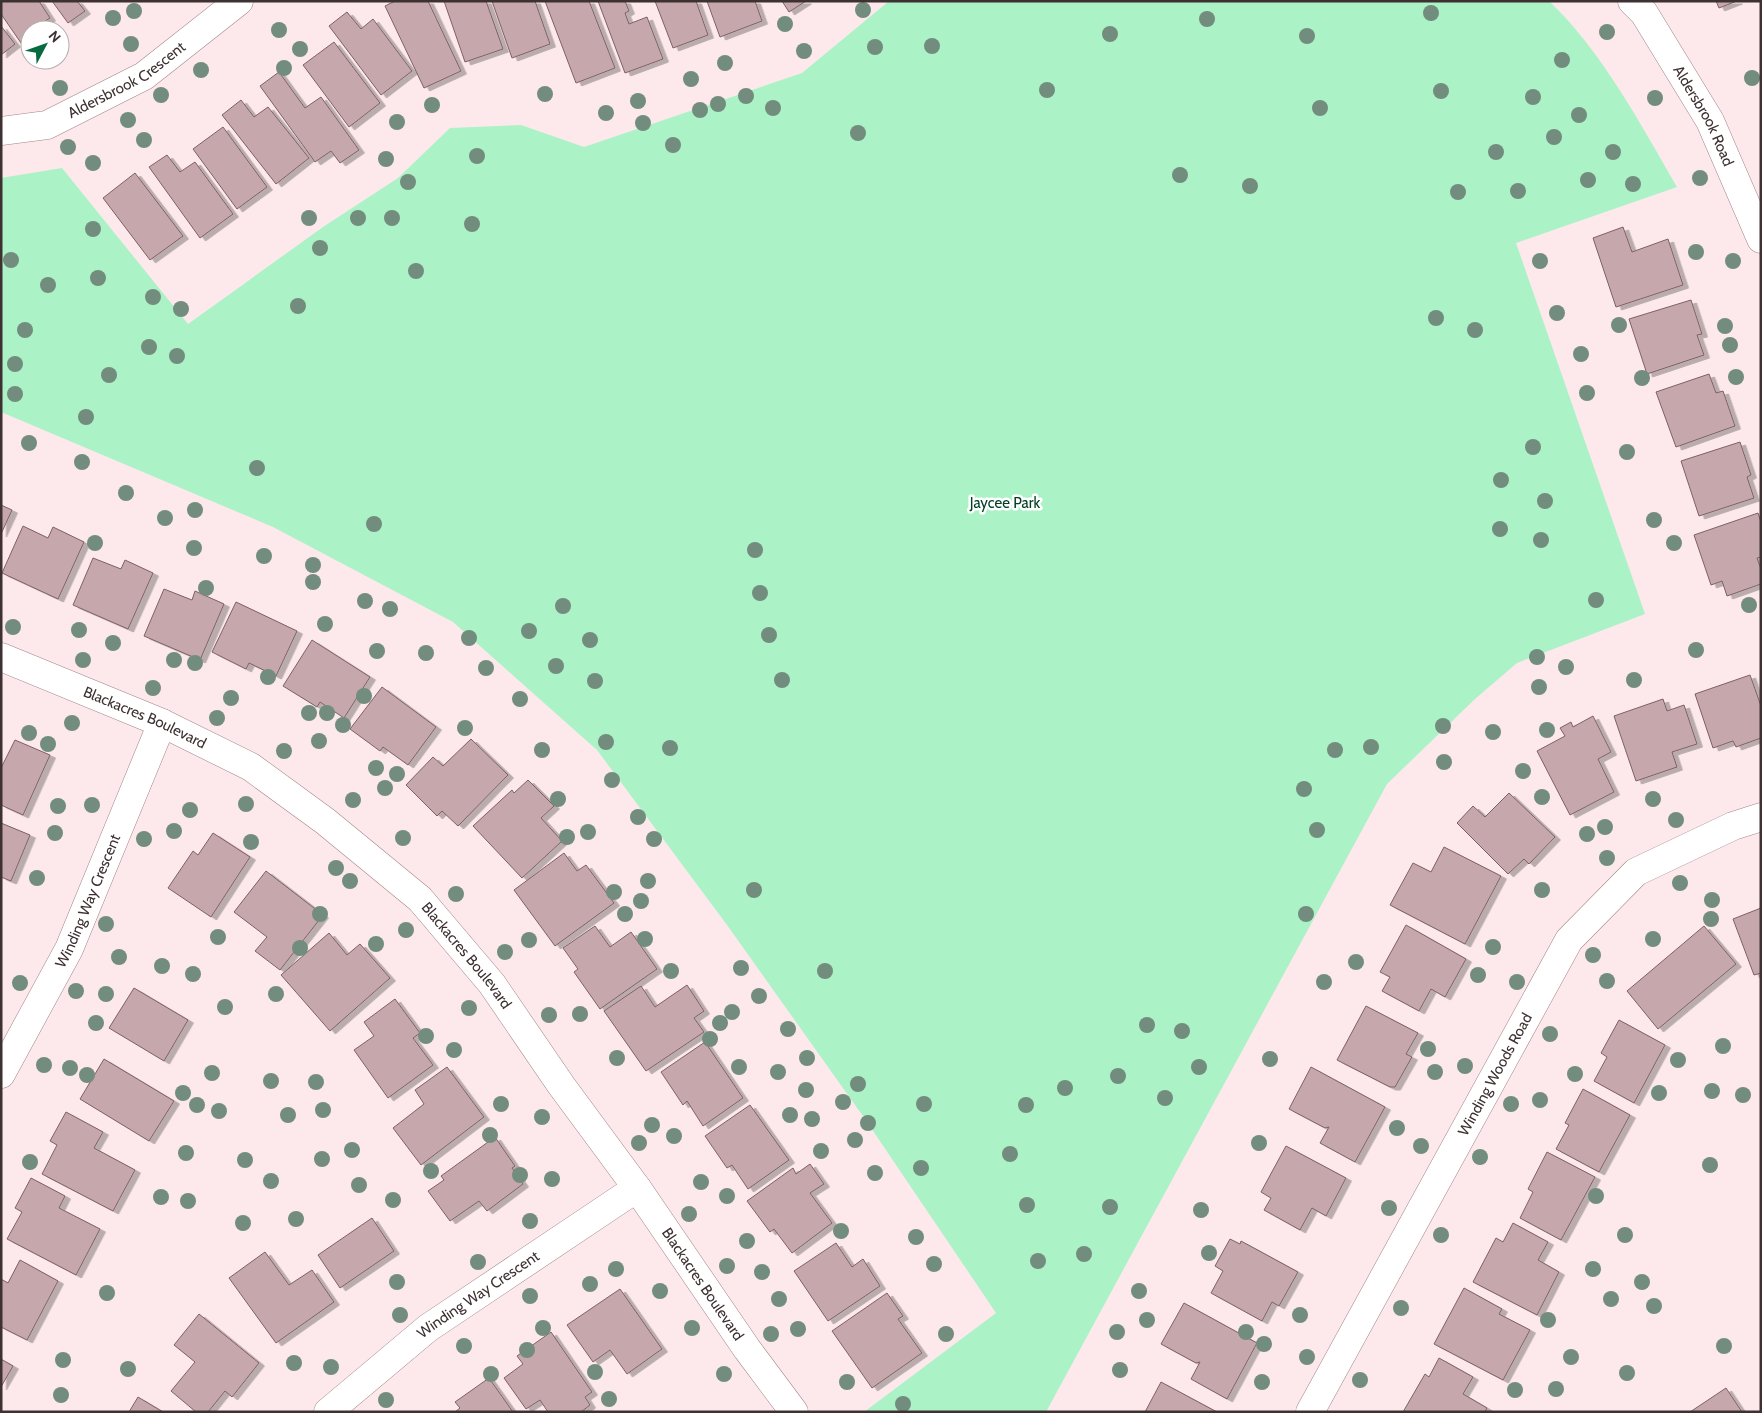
<svg xmlns="http://www.w3.org/2000/svg" width="1762" height="1413" font-family="Cabin,sans-serif">
<style>
.green{fill:#acf2c7}
.building{fill:#c6a7ab;stroke:#7d6165;filter:url(#shadow)}
.lines{fill:none;stroke-linecap:round;stroke-linejoin:round}
.minor-casing{stroke:#a28588;stroke-width:29}
.minor{stroke:#fff;stroke-width:28}
.tree{fill:#728c7d}
.labels{text-anchor:middle;stroke-width:5;stroke-linejoin:round;paint-order:stroke}
.street-label{font-size:15px;fill:#3d3132;stroke:#fff}
.park-label{font-size:15px;fill:#004023;stroke:#fff}
</style>
<defs>
<filter id="shadow"><feDropShadow dx="5.5" dy="3" stdDeviation="0" flood-color="#0004"/></filter>
</defs>
<rect width="100%" height="100%" fill="#fde9eb"/>
<path class="green" d="M889,1H1549C1602,51 1641,125 1677,187L1516,243L1645,614L1517,663L1475,699L1387,784L1046,1412H864L996,1313L865,1119L727,925L597,750L453,622L273,527L1,412V178L62,168L188,324L323,227L398,178L450,128L521,125L584,147L802,73Z"/>
<g class="building">
<path d="M1,1H39L50,18L36,27L38,30H30V56L1,14Z"/>
<path d="M52,1H77L85,11L68,23Z"/>
<path d="M395,1H428L461,71L424,88L385,6Z"/>
<path d="M444,1H486L503,49L465,62Z"/>
<path d="M492,1H535L550,44L512,58Z"/>
<path d="M545,1H589L615,68L576,83Z"/>
<path d="M598,1H625L629,11L625,13L629,24L647,17L663,59L625,73Z"/>
<path d="M655,1H696L708,35L673,48Z"/>
<path d="M707,1H755L762,21L720,37Z"/>
<path d="M782,1H806L789,12Z"/>
<path d="M1716,1H1737L1719,8Z"/>
<path d="M347,12L361,29L373,19L412,71L381,95L329,26Z"/>
<path d="M1,26L15,44L1,55Z"/>
<path d="M334,42L380,103L349,127L303,65Z"/>
<path d="M279,72L305,108L321,97L359,150L340,163L331,151L315,162L260,86Z"/>
<path d="M241,100L254,117L268,107L309,158L276,184L222,115Z"/>
<path d="M223,127L267,187L237,209L193,149Z"/>
<path d="M167,155L180,172L195,162L233,214L200,238L149,167Z"/>
<path d="M135,173L183,236L150,260L103,198Z"/>
<path d="M1623,227L1632,252L1668,239L1683,285L1616,307L1593,238Z"/>
<path d="M1691,300L1702,334L1697,335L1704,355L1647,374L1629,319Z"/>
<path d="M1709,374L1716,393L1723,391L1735,426L1676,447L1656,392Z"/>
<path d="M1740,442L1751,475L1747,477L1754,498L1699,516L1681,461Z"/>
<path d="M1,505L12,510L1,534Z"/>
<path d="M1758,513L1761,522V557L1757,558L1761,569V584L1727,596L1722,581L1711,585L1694,535Z"/>
<path d="M23,526L48,538L53,527L84,542L58,599L2,573Z"/>
<path d="M93,558L121,569L125,560L153,573L128,629L73,605Z"/>
<path d="M164,589L192,600L195,591L224,604L200,660L144,636Z"/>
<path d="M236,602L297,631L276,676L249,663L246,669L212,652Z"/>
<path d="M312,640L370,677L344,718L320,702L317,707L283,686Z"/>
<path d="M1750,675L1761,706V738L1736,747L1733,741L1713,748L1695,694Z"/>
<path d="M382,687L436,727L408,765L383,747L380,751L350,729Z"/>
<path d="M1663,699L1667,711L1684,705L1697,744L1672,752L1677,767L1636,781L1614,716Z"/>
<path d="M1593,716L1611,752L1598,759L1614,792L1570,815L1537,751L1565,736L1560,728L1571,722L1573,727Z"/>
<path d="M471,739L508,775L458,826L442,811L437,816L406,785L433,757L443,766Z"/>
<path d="M15,740L50,755L23,815L1,805V768Z"/>
<path d="M528,780L554,806L541,818L562,841L522,878L473,826L512,790L514,793Z"/>
<path d="M1509,793L1555,837L1529,864L1524,859L1508,874L1457,823L1473,806L1485,817Z"/>
<path d="M1,823L30,835L11,881L1,877Z"/>
<path d="M213,833L250,857L211,917L168,888L193,851L198,855Z"/>
<path d="M1444,847L1501,876L1465,944L1390,905L1413,863L1431,872Z"/>
<path d="M564,853L577,871L586,865L614,903L555,946L514,890Z"/>
<path d="M266,871L323,915L280,970L255,951L267,937L234,912Z"/>
<path d="M1761,908V973L1754,975L1733,919Z"/>
<path d="M1406,925L1466,959L1445,997L1431,989L1419,1011L1382,991L1390,977L1380,972Z"/>
<path d="M595,926L610,947L631,932L657,969L600,1009L574,972L578,969L563,948Z"/>
<path d="M1704,926L1736,964L1658,1029L1627,991Z"/>
<path d="M329,933L347,955L360,944L390,978L330,1031L281,975Z"/>
<path d="M687,985L704,1011L694,1018L704,1032L646,1071L604,1011L641,986L655,1007Z"/>
<path d="M134,988L188,1020L164,1061L109,1028Z"/>
<path d="M395,999L420,1033L413,1038L433,1065L388,1098L354,1050L374,1036L364,1022Z"/>
<path d="M1366,1006L1418,1033L1406,1054L1412,1057L1395,1087H1390L1337,1060Z"/>
<path d="M1619,1020L1665,1045L1634,1103L1594,1081L1607,1057L1601,1053Z"/>
<path d="M705,1042L743,1098L703,1126L687,1101L683,1105L661,1072Z"/>
<path d="M104,1059L174,1101L149,1141L80,1099Z"/>
<path d="M447,1067L484,1117L421,1165L393,1128L424,1104L415,1090Z"/>
<path d="M1311,1067L1385,1107L1355,1162L1320,1143L1329,1127L1325,1128L1289,1109Z"/>
<path d="M1583,1089L1630,1115L1599,1172L1556,1149L1569,1125L1565,1123Z"/>
<path d="M750,1105L789,1160L748,1189L732,1165L727,1168L705,1136Z"/>
<path d="M66,1112L103,1132L94,1148L135,1170L113,1211L42,1174L57,1145L50,1141Z"/>
<path d="M495,1137L515,1166L512,1168L523,1184L487,1211L479,1201L450,1221L428,1191L444,1180L441,1176Z"/>
<path d="M1286,1146L1346,1178L1326,1216L1312,1208L1300,1230L1264,1210L1271,1198L1261,1192Z"/>
<path d="M1547,1152L1595,1177L1561,1240L1520,1218L1533,1192L1528,1189Z"/>
<path d="M810,1164L824,1184L810,1193L832,1223L792,1253L774,1229L770,1232L747,1201L793,1168L796,1174Z"/>
<path d="M31,1178L65,1196L59,1208L100,1229L76,1275L7,1239L22,1212L15,1208Z"/>
<path d="M372,1218L394,1251L340,1288L318,1255Z"/>
<path d="M1513,1223L1548,1242L1538,1260L1559,1272L1537,1315L1473,1282L1496,1238L1503,1242Z"/>
<path d="M1230,1239L1240,1244L1241,1241L1298,1272L1279,1306L1272,1302L1262,1321L1211,1293L1223,1271L1215,1266Z"/>
<path d="M836,1243L852,1267L863,1259L880,1286L828,1321L794,1271Z"/>
<path d="M265,1252L289,1285L312,1270L334,1302L276,1343L229,1278Z"/>
<path d="M20,1260L58,1281L27,1340L1,1327V1279L8,1283Z"/>
<path d="M1464,1288L1502,1309L1499,1314L1530,1330L1503,1380L1434,1344Z"/>
<path d="M620,1289L662,1349L627,1374L610,1350L593,1362L567,1325Z"/>
<path d="M887,1293L903,1316L898,1319L922,1353L872,1388L832,1331Z"/>
<path d="M1184,1303L1257,1343L1227,1399L1191,1379L1200,1362L1196,1363L1161,1344Z"/>
<path d="M199,1314L259,1363L232,1397L225,1391L208,1412H196L171,1391L195,1362L174,1345Z"/>
<path d="M551,1332L592,1392L585,1397L590,1405L581,1412H548L540,1400L526,1409L504,1378L523,1364L517,1356Z"/>
<path d="M1439,1358L1473,1377L1463,1394L1487,1408L1485,1412H1403L1425,1374L1429,1377Z"/>
<path d="M1,1359L13,1366L1,1387Z"/>
<path d="M489,1378L513,1412H455L460,1408L455,1402Z"/>
<path d="M1161,1382L1217,1412H1145Z"/>
<path d="M1726,1388L1742,1412H1690Z"/>
<path d="M138,1397L163,1412H129Z"/>
</g>
<g class="lines">
<g class="minor-casing">
<g id="minor">
<path id="s1" d="M1632,1L1644,13L1710,121L1761,239"/>
<path id="s2" d="M1,131L47,125L144,76L239,1"/>
<path id="s3" d="M1,657L162,723L251,767L325,821L420,899L492,984L561,1085L637,1188L747,1349L794,1412"/>
<path id="s4" d="M1,1074L69,949L162,723"/>
<path id="s5" d="M328,1412L428,1328L637,1188"/>
<path id="s6" d="M1310,1412L1569,940L1636,872L1733,826L1761,817"/>
</g>
</g>
<use href="#minor" class="minor"/>
</g>
<g class="tree">
<circle cx="863" cy="10" r="8"/>
<circle cx="134" cy="11" r="8"/>
<circle cx="1431" cy="13" r="8"/>
<circle cx="113" cy="18" r="8"/>
<circle cx="1207" cy="19" r="8"/>
<circle cx="785" cy="24" r="8"/>
<circle cx="279" cy="30" r="8"/>
<circle cx="1607" cy="32" r="8"/>
<circle cx="1110" cy="34" r="8"/>
<circle cx="1307" cy="36" r="8"/>
<circle cx="131" cy="44" r="8"/>
<circle cx="932" cy="46" r="8"/>
<circle cx="875" cy="47" r="8"/>
<circle cx="300" cy="49" r="8"/>
<circle cx="804" cy="51" r="8"/>
<circle cx="1562" cy="60" r="8"/>
<circle cx="725" cy="63" r="8"/>
<circle cx="284" cy="68" r="8"/>
<circle cx="201" cy="70" r="8"/>
<circle cx="1752" cy="78" r="8"/>
<circle cx="691" cy="79" r="8"/>
<circle cx="60" cy="88" r="8"/>
<circle cx="1047" cy="90" r="8"/>
<circle cx="1441" cy="91" r="8"/>
<circle cx="545" cy="94" r="8"/>
<circle cx="161" cy="95" r="8"/>
<circle cx="746" cy="96" r="8"/>
<circle cx="1533" cy="97" r="8"/>
<circle cx="1655" cy="98" r="8"/>
<circle cx="638" cy="101" r="8"/>
<circle cx="718" cy="104" r="8"/>
<circle cx="432" cy="105" r="8"/>
<circle cx="773" cy="108" r="8"/>
<circle cx="1320" cy="108" r="8"/>
<circle cx="700" cy="110" r="8"/>
<circle cx="606" cy="113" r="8"/>
<circle cx="1579" cy="115" r="8"/>
<circle cx="128" cy="120" r="8"/>
<circle cx="397" cy="122" r="8"/>
<circle cx="643" cy="123" r="8"/>
<circle cx="858" cy="133" r="8"/>
<circle cx="1554" cy="137" r="8"/>
<circle cx="144" cy="140" r="8"/>
<circle cx="673" cy="145" r="8"/>
<circle cx="68" cy="147" r="8"/>
<circle cx="1496" cy="152" r="8"/>
<circle cx="1613" cy="152" r="8"/>
<circle cx="477" cy="156" r="8"/>
<circle cx="386" cy="159" r="8"/>
<circle cx="93" cy="163" r="8"/>
<circle cx="1180" cy="175" r="8"/>
<circle cx="1700" cy="178" r="8"/>
<circle cx="1588" cy="180" r="8"/>
<circle cx="408" cy="182" r="8"/>
<circle cx="1633" cy="184" r="8"/>
<circle cx="1250" cy="186" r="8"/>
<circle cx="1518" cy="191" r="8"/>
<circle cx="1458" cy="192" r="8"/>
<circle cx="309" cy="218" r="8"/>
<circle cx="358" cy="218" r="8"/>
<circle cx="392" cy="218" r="8"/>
<circle cx="472" cy="224" r="8"/>
<circle cx="93" cy="229" r="8"/>
<circle cx="320" cy="248" r="8"/>
<circle cx="1696" cy="252" r="8"/>
<circle cx="11" cy="260" r="8"/>
<circle cx="1540" cy="261" r="8"/>
<circle cx="1733" cy="261" r="8"/>
<circle cx="416" cy="271" r="8"/>
<circle cx="98" cy="278" r="8"/>
<circle cx="48" cy="285" r="8"/>
<circle cx="153" cy="297" r="8"/>
<circle cx="298" cy="306" r="8"/>
<circle cx="181" cy="309" r="8"/>
<circle cx="1557" cy="313" r="8"/>
<circle cx="1436" cy="318" r="8"/>
<circle cx="1619" cy="325" r="8"/>
<circle cx="1725" cy="326" r="8"/>
<circle cx="25" cy="330" r="8"/>
<circle cx="1475" cy="330" r="8"/>
<circle cx="1730" cy="345" r="8"/>
<circle cx="149" cy="347" r="8"/>
<circle cx="1581" cy="354" r="8"/>
<circle cx="177" cy="356" r="8"/>
<circle cx="15" cy="364" r="8"/>
<circle cx="109" cy="375" r="8"/>
<circle cx="1736" cy="377" r="8"/>
<circle cx="1642" cy="378" r="8"/>
<circle cx="1587" cy="393" r="8"/>
<circle cx="15" cy="394" r="8"/>
<circle cx="86" cy="417" r="8"/>
<circle cx="29" cy="443" r="8"/>
<circle cx="1533" cy="447" r="8"/>
<circle cx="1627" cy="452" r="8"/>
<circle cx="82" cy="462" r="8"/>
<circle cx="257" cy="468" r="8"/>
<circle cx="1501" cy="480" r="8"/>
<circle cx="126" cy="493" r="8"/>
<circle cx="1545" cy="501" r="8"/>
<circle cx="195" cy="510" r="8"/>
<circle cx="165" cy="518" r="8"/>
<circle cx="1654" cy="520" r="8"/>
<circle cx="374" cy="524" r="8"/>
<circle cx="1500" cy="529" r="8"/>
<circle cx="1541" cy="540" r="8"/>
<circle cx="95" cy="543" r="8"/>
<circle cx="1674" cy="543" r="8"/>
<circle cx="194" cy="548" r="8"/>
<circle cx="755" cy="550" r="8"/>
<circle cx="264" cy="556" r="8"/>
<circle cx="313" cy="565" r="8"/>
<circle cx="313" cy="582" r="8"/>
<circle cx="206" cy="588" r="8"/>
<circle cx="760" cy="593" r="8"/>
<circle cx="1596" cy="600" r="8"/>
<circle cx="365" cy="601" r="8"/>
<circle cx="1749" cy="605" r="8"/>
<circle cx="563" cy="606" r="8"/>
<circle cx="390" cy="609" r="8"/>
<circle cx="325" cy="624" r="8"/>
<circle cx="13" cy="627" r="8"/>
<circle cx="79" cy="630" r="8"/>
<circle cx="529" cy="631" r="8"/>
<circle cx="769" cy="635" r="8"/>
<circle cx="469" cy="638" r="8"/>
<circle cx="590" cy="640" r="8"/>
<circle cx="113" cy="643" r="8"/>
<circle cx="1696" cy="650" r="8"/>
<circle cx="377" cy="651" r="8"/>
<circle cx="426" cy="653" r="8"/>
<circle cx="1537" cy="657" r="8"/>
<circle cx="83" cy="660" r="8"/>
<circle cx="174" cy="660" r="8"/>
<circle cx="195" cy="663" r="8"/>
<circle cx="556" cy="666" r="8"/>
<circle cx="1566" cy="667" r="8"/>
<circle cx="486" cy="668" r="8"/>
<circle cx="268" cy="677" r="8"/>
<circle cx="782" cy="680" r="8"/>
<circle cx="1634" cy="680" r="8"/>
<circle cx="595" cy="681" r="8"/>
<circle cx="1539" cy="687" r="8"/>
<circle cx="153" cy="688" r="8"/>
<circle cx="364" cy="696" r="8"/>
<circle cx="231" cy="698" r="8"/>
<circle cx="520" cy="699" r="8"/>
<circle cx="309" cy="713" r="8"/>
<circle cx="327" cy="713" r="8"/>
<circle cx="217" cy="718" r="8"/>
<circle cx="72" cy="723" r="8"/>
<circle cx="343" cy="725" r="8"/>
<circle cx="1443" cy="726" r="8"/>
<circle cx="465" cy="728" r="8"/>
<circle cx="1547" cy="730" r="8"/>
<circle cx="1493" cy="732" r="8"/>
<circle cx="29" cy="733" r="8"/>
<circle cx="319" cy="741" r="8"/>
<circle cx="606" cy="742" r="8"/>
<circle cx="48" cy="744" r="8"/>
<circle cx="1371" cy="747" r="8"/>
<circle cx="670" cy="748" r="8"/>
<circle cx="542" cy="750" r="8"/>
<circle cx="1335" cy="750" r="8"/>
<circle cx="284" cy="751" r="8"/>
<circle cx="1444" cy="762" r="8"/>
<circle cx="376" cy="768" r="8"/>
<circle cx="1523" cy="771" r="8"/>
<circle cx="397" cy="774" r="8"/>
<circle cx="612" cy="780" r="8"/>
<circle cx="385" cy="788" r="8"/>
<circle cx="1304" cy="789" r="8"/>
<circle cx="1542" cy="797" r="8"/>
<circle cx="558" cy="799" r="8"/>
<circle cx="1653" cy="799" r="8"/>
<circle cx="353" cy="800" r="8"/>
<circle cx="246" cy="804" r="8"/>
<circle cx="92" cy="805" r="8"/>
<circle cx="58" cy="806" r="8"/>
<circle cx="190" cy="810" r="8"/>
<circle cx="638" cy="817" r="8"/>
<circle cx="1676" cy="820" r="8"/>
<circle cx="1605" cy="827" r="8"/>
<circle cx="1317" cy="830" r="8"/>
<circle cx="174" cy="831" r="8"/>
<circle cx="588" cy="832" r="8"/>
<circle cx="55" cy="833" r="8"/>
<circle cx="1587" cy="834" r="8"/>
<circle cx="567" cy="837" r="8"/>
<circle cx="403" cy="838" r="8"/>
<circle cx="144" cy="839" r="8"/>
<circle cx="654" cy="839" r="8"/>
<circle cx="251" cy="842" r="8"/>
<circle cx="1607" cy="858" r="8"/>
<circle cx="336" cy="868" r="8"/>
<circle cx="37" cy="878" r="8"/>
<circle cx="350" cy="881" r="8"/>
<circle cx="648" cy="881" r="8"/>
<circle cx="1680" cy="883" r="8"/>
<circle cx="754" cy="890" r="8"/>
<circle cx="1542" cy="890" r="8"/>
<circle cx="614" cy="892" r="8"/>
<circle cx="456" cy="894" r="8"/>
<circle cx="1712" cy="900" r="8"/>
<circle cx="641" cy="901" r="8"/>
<circle cx="320" cy="914" r="8"/>
<circle cx="625" cy="914" r="8"/>
<circle cx="1306" cy="914" r="8"/>
<circle cx="1711" cy="919" r="8"/>
<circle cx="106" cy="924" r="8"/>
<circle cx="406" cy="930" r="8"/>
<circle cx="218" cy="937" r="8"/>
<circle cx="645" cy="939" r="8"/>
<circle cx="1653" cy="939" r="8"/>
<circle cx="529" cy="940" r="8"/>
<circle cx="376" cy="944" r="8"/>
<circle cx="1493" cy="947" r="8"/>
<circle cx="300" cy="948" r="8"/>
<circle cx="505" cy="952" r="8"/>
<circle cx="1593" cy="955" r="8"/>
<circle cx="119" cy="957" r="8"/>
<circle cx="1356" cy="962" r="8"/>
<circle cx="162" cy="966" r="8"/>
<circle cx="741" cy="968" r="8"/>
<circle cx="671" cy="971" r="8"/>
<circle cx="825" cy="971" r="8"/>
<circle cx="193" cy="974" r="8"/>
<circle cx="1478" cy="975" r="8"/>
<circle cx="1607" cy="981" r="8"/>
<circle cx="1324" cy="982" r="8"/>
<circle cx="1517" cy="982" r="8"/>
<circle cx="20" cy="983" r="8"/>
<circle cx="76" cy="991" r="8"/>
<circle cx="106" cy="994" r="8"/>
<circle cx="276" cy="994" r="8"/>
<circle cx="759" cy="996" r="8"/>
<circle cx="225" cy="1007" r="8"/>
<circle cx="469" cy="1008" r="8"/>
<circle cx="732" cy="1012" r="8"/>
<circle cx="580" cy="1014" r="8"/>
<circle cx="549" cy="1015" r="8"/>
<circle cx="96" cy="1023" r="8"/>
<circle cx="720" cy="1023" r="8"/>
<circle cx="1147" cy="1025" r="8"/>
<circle cx="788" cy="1029" r="8"/>
<circle cx="1182" cy="1031" r="8"/>
<circle cx="1550" cy="1034" r="8"/>
<circle cx="426" cy="1036" r="8"/>
<circle cx="710" cy="1039" r="8"/>
<circle cx="1723" cy="1046" r="8"/>
<circle cx="1428" cy="1049" r="8"/>
<circle cx="454" cy="1050" r="8"/>
<circle cx="617" cy="1058" r="8"/>
<circle cx="807" cy="1058" r="8"/>
<circle cx="1270" cy="1059" r="8"/>
<circle cx="1678" cy="1060" r="8"/>
<circle cx="44" cy="1065" r="8"/>
<circle cx="1465" cy="1066" r="8"/>
<circle cx="739" cy="1067" r="8"/>
<circle cx="1199" cy="1067" r="8"/>
<circle cx="70" cy="1068" r="8"/>
<circle cx="778" cy="1072" r="8"/>
<circle cx="1435" cy="1072" r="8"/>
<circle cx="212" cy="1073" r="8"/>
<circle cx="1575" cy="1074" r="8"/>
<circle cx="87" cy="1075" r="8"/>
<circle cx="1118" cy="1076" r="8"/>
<circle cx="271" cy="1081" r="8"/>
<circle cx="316" cy="1082" r="8"/>
<circle cx="858" cy="1084" r="8"/>
<circle cx="1065" cy="1088" r="8"/>
<circle cx="806" cy="1090" r="8"/>
<circle cx="1712" cy="1091" r="8"/>
<circle cx="183" cy="1093" r="8"/>
<circle cx="1659" cy="1093" r="8"/>
<circle cx="1743" cy="1095" r="8"/>
<circle cx="1165" cy="1098" r="8"/>
<circle cx="1540" cy="1100" r="8"/>
<circle cx="843" cy="1102" r="8"/>
<circle cx="501" cy="1104" r="8"/>
<circle cx="924" cy="1104" r="8"/>
<circle cx="1511" cy="1104" r="8"/>
<circle cx="197" cy="1105" r="8"/>
<circle cx="1026" cy="1105" r="8"/>
<circle cx="323" cy="1110" r="8"/>
<circle cx="219" cy="1111" r="8"/>
<circle cx="288" cy="1115" r="8"/>
<circle cx="790" cy="1115" r="8"/>
<circle cx="542" cy="1117" r="8"/>
<circle cx="812" cy="1119" r="8"/>
<circle cx="868" cy="1123" r="8"/>
<circle cx="652" cy="1125" r="8"/>
<circle cx="1397" cy="1128" r="8"/>
<circle cx="490" cy="1135" r="8"/>
<circle cx="674" cy="1136" r="8"/>
<circle cx="855" cy="1140" r="8"/>
<circle cx="639" cy="1143" r="8"/>
<circle cx="1259" cy="1143" r="8"/>
<circle cx="1421" cy="1146" r="8"/>
<circle cx="352" cy="1150" r="8"/>
<circle cx="821" cy="1151" r="8"/>
<circle cx="186" cy="1153" r="8"/>
<circle cx="1010" cy="1154" r="8"/>
<circle cx="1480" cy="1157" r="8"/>
<circle cx="322" cy="1159" r="8"/>
<circle cx="245" cy="1160" r="8"/>
<circle cx="30" cy="1162" r="8"/>
<circle cx="1710" cy="1165" r="8"/>
<circle cx="921" cy="1168" r="8"/>
<circle cx="431" cy="1171" r="8"/>
<circle cx="875" cy="1173" r="8"/>
<circle cx="520" cy="1175" r="8"/>
<circle cx="552" cy="1179" r="8"/>
<circle cx="271" cy="1181" r="8"/>
<circle cx="701" cy="1182" r="8"/>
<circle cx="359" cy="1185" r="8"/>
<circle cx="727" cy="1196" r="8"/>
<circle cx="1596" cy="1196" r="8"/>
<circle cx="161" cy="1197" r="8"/>
<circle cx="393" cy="1200" r="8"/>
<circle cx="188" cy="1201" r="8"/>
<circle cx="1027" cy="1205" r="8"/>
<circle cx="1110" cy="1207" r="8"/>
<circle cx="1389" cy="1208" r="8"/>
<circle cx="1201" cy="1210" r="8"/>
<circle cx="689" cy="1214" r="8"/>
<circle cx="296" cy="1219" r="8"/>
<circle cx="530" cy="1221" r="8"/>
<circle cx="243" cy="1223" r="8"/>
<circle cx="841" cy="1231" r="8"/>
<circle cx="1441" cy="1235" r="8"/>
<circle cx="1625" cy="1235" r="8"/>
<circle cx="916" cy="1237" r="8"/>
<circle cx="747" cy="1241" r="8"/>
<circle cx="1209" cy="1253" r="8"/>
<circle cx="1084" cy="1254" r="8"/>
<circle cx="1038" cy="1261" r="8"/>
<circle cx="478" cy="1262" r="8"/>
<circle cx="934" cy="1264" r="8"/>
<circle cx="727" cy="1266" r="8"/>
<circle cx="616" cy="1269" r="8"/>
<circle cx="1593" cy="1269" r="8"/>
<circle cx="762" cy="1272" r="8"/>
<circle cx="397" cy="1282" r="8"/>
<circle cx="1642" cy="1282" r="8"/>
<circle cx="590" cy="1284" r="8"/>
<circle cx="660" cy="1291" r="8"/>
<circle cx="1139" cy="1291" r="8"/>
<circle cx="107" cy="1293" r="8"/>
<circle cx="530" cy="1296" r="8"/>
<circle cx="779" cy="1299" r="8"/>
<circle cx="1611" cy="1299" r="8"/>
<circle cx="1654" cy="1306" r="8"/>
<circle cx="1401" cy="1308" r="8"/>
<circle cx="400" cy="1315" r="8"/>
<circle cx="1300" cy="1315" r="8"/>
<circle cx="1147" cy="1320" r="8"/>
<circle cx="1548" cy="1320" r="8"/>
<circle cx="543" cy="1328" r="8"/>
<circle cx="692" cy="1328" r="8"/>
<circle cx="798" cy="1329" r="8"/>
<circle cx="1117" cy="1332" r="8"/>
<circle cx="1246" cy="1332" r="8"/>
<circle cx="771" cy="1334" r="8"/>
<circle cx="946" cy="1334" r="8"/>
<circle cx="1264" cy="1344" r="8"/>
<circle cx="464" cy="1346" r="8"/>
<circle cx="1724" cy="1346" r="8"/>
<circle cx="527" cy="1350" r="8"/>
<circle cx="1307" cy="1357" r="8"/>
<circle cx="1571" cy="1357" r="8"/>
<circle cx="63" cy="1360" r="8"/>
<circle cx="294" cy="1363" r="8"/>
<circle cx="331" cy="1367" r="8"/>
<circle cx="128" cy="1369" r="8"/>
<circle cx="1120" cy="1370" r="8"/>
<circle cx="595" cy="1372" r="8"/>
<circle cx="1627" cy="1373" r="8"/>
<circle cx="491" cy="1374" r="8"/>
<circle cx="724" cy="1374" r="8"/>
<circle cx="1360" cy="1380" r="8"/>
<circle cx="847" cy="1382" r="8"/>
<circle cx="1262" cy="1382" r="8"/>
<circle cx="1556" cy="1389" r="8"/>
<circle cx="1515" cy="1390" r="8"/>
<circle cx="61" cy="1395" r="8"/>
<circle cx="609" cy="1399" r="8"/>
<circle cx="386" cy="1400" r="8"/>
<circle cx="903" cy="1404" r="8"/>
</g>
<g class="labels">
<g class="street-label">
<text dy="5" stroke="none"><textPath href="#s2" startOffset="138">Aldersbrook Crescent</textPath></text>
<text dy="5" stroke="none"><textPath href="#s1" startOffset="136">Aldersbrook Road</textPath></text>
<text dy="5" stroke="none"><textPath href="#s3" startOffset="156">Blackacres Boulevard</textPath></text>
<text dy="5" stroke="none"><textPath href="#s4" startOffset="194">Winding Way Crescent</textPath></text>
<text dy="5" stroke="none"><textPath href="#s3" startOffset="561">Blackacres Boulevard</textPath></text>
<text dy="5" stroke="none"><textPath href="#s6" startOffset="385">Winding Woods Road</textPath></text>
<text dy="5" stroke="none"><textPath href="#s3" startOffset="966">Blackacres Boulevard</textPath></text>
<text dy="5" stroke="none"><textPath href="#s5" startOffset="191">Winding Way Crescent</textPath></text>
</g>
<g class="park-label">
<text x="1005" y="508">Jaycee Park</text>
</g>
</g>
<rect width="1762" height="1413" fill="none" stroke="#3d3132" stroke-width="5"/>
<g transform="translate(45 45) rotate(49)"><circle r="24" fill="#ffffff" stroke="#b1adad"/>
<path d="M0-4L9 19L0 12L-9 19Z" fill="#086b40"/>
<text y="-8" font-size="14" font-weight="bold" text-anchor="middle" fill="#3d3132">N</text>
</g>
</svg>
